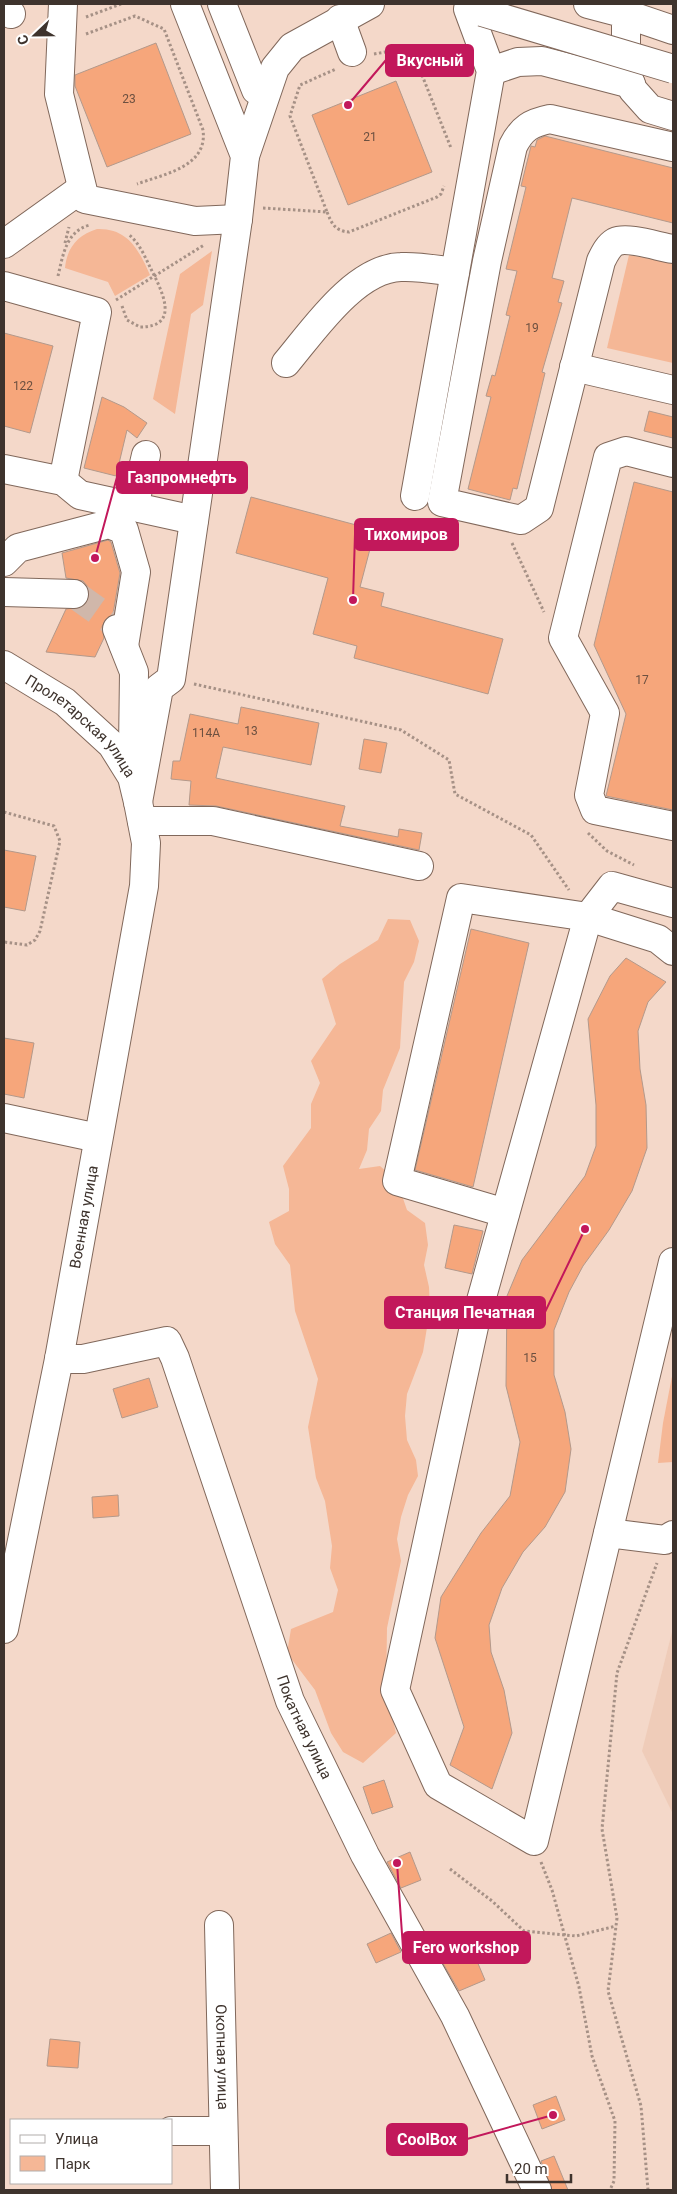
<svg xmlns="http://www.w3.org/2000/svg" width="677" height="2194" font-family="Roboto,sans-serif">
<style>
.built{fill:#efccb9}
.green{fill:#f5b796}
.building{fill:#f6a67b;stroke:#b3998b}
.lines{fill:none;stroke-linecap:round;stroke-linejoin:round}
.minor-tunnel{stroke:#d0b7aa;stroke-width:28;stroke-dasharray:28 14;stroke-linecap:butt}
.minor-casing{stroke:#81685b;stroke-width:30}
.major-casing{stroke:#81685b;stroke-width:30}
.path{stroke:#a69186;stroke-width:3;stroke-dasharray:2.5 2.5;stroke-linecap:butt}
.minor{stroke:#fff;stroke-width:28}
.major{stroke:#fff;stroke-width:28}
.minor-bridge-casing{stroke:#81685b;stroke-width:30;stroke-linecap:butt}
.minor-bridge{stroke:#fff;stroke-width:28}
.labels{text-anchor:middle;stroke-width:4.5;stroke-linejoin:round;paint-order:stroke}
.number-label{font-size:12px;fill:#6c5040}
.street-label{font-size:15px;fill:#3e332d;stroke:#fff}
.leader{fill:none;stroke:#c2185b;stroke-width:2}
.callout-dot{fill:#c2185b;stroke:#fff;stroke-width:2}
.callout{fill:#c2185b;stroke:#c2185b;stroke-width:2}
.callout-label{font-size:16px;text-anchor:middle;font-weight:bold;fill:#fff}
</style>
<rect width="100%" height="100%" fill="#f4d8c9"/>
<path class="built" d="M673,1628V1814L642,1751Z"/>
<g class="green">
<path d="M97,229C128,228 139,250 150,275L115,296L108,282L65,268C67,247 78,235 97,229Z"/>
<path d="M212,251L203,305L191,314L175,414L153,399L180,274Z"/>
<path d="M629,255L673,263V363L607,348Z"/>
<path d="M388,919L410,920L419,941L414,962L404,982L400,1048L383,1090L381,1111L369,1129L367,1150L359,1169L380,1166L397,1181L407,1210L425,1223L428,1245L424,1265L429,1287L430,1309L423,1352L407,1394L405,1416L407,1440L416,1460L418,1476L408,1495L401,1517L397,1539L401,1561L387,1628L386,1692L396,1733L363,1763L343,1752L331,1733L315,1690L287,1653L291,1629L333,1612L338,1590L330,1568L332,1546L325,1501L316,1478L308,1427L318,1379L295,1311L290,1265L275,1244L269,1222L289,1211V1189L283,1166L311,1128V1104L320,1083L311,1061L336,1024L322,979L340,964L378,940Z"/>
<path d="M673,1371V1462L658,1463L663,1423Z"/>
</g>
<g class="building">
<path d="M156,43L191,134L107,167L75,86V75Z"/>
<path d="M396,81L432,172L348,205L312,115Z"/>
<path d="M545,136L673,168V223L572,198L552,278L564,281L558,302L562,303L542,372L545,373L517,489L513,488L510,500L468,489L491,397L486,396L492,375L495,376L510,316L506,315L517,271L506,269L526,187L521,186L531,146L535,147L537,140Z"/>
<path d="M4,333L53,346L30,433L4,426Z"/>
<path d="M102,397L124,407L147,423L137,438L127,430L116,476L84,468Z"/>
<path d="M649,411L673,417V438L644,431Z"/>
<path d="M634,482L673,492V810L606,796L626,714L594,645Z"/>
<path d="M251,497L375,530L360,587L384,593L381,606L503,639L488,694L354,658L357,646L313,634L328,578L236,553Z"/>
<path d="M108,540L111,542L120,573L113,614L105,620L102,627L104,638L95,657L46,652L66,609L82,607L87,603L90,595L88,587L83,581L66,578L62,553Z"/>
<path d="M241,707L319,723L311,765L223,747L216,778L345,806L340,826L398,837L399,829L422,833L419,850L216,806L189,805L191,781L171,779L173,761H180L190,714L238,724Z"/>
<path d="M364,739L387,743L381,773L359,769Z"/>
<path d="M4,850L36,856L25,911L4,907Z"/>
<path d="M471,929L529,943L473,1187L415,1170Z"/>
<path d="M626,958L666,982L648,1002L638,1031L640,1069L646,1105L647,1148L632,1191L609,1230L583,1266L569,1292L554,1330V1375L565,1412L571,1449L565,1492L545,1527L523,1552L502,1588L489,1625L491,1652L504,1690L512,1733L492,1789L450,1765L464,1727L435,1638L441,1597L481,1533L510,1496L520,1442L506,1386L507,1296L522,1260L585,1176L596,1146V1105L588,1019L610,976Z"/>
<path d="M4,1038L34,1043L24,1098L4,1094Z"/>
<path d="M454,1225L483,1231L472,1274L445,1268Z"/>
<path d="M149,1378L158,1407L122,1418L113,1389Z"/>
<path d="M118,1495L119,1516L93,1518L92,1497Z"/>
<path d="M384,1780L393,1807L372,1814L363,1787Z"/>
<path d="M410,1852L421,1880L401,1888L387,1862Z"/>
<path d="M391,1933L401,1952L376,1963L367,1944Z"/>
<path d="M471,1947L485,1980L459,1991L441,1960Z"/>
<path d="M50,2039L80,2042L78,2068L47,2066Z"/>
<path d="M556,2096L565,2120L542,2129L533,2105Z"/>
<path d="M554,2156L568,2190H552L541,2161Z"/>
</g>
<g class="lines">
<path class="minor-tunnel" d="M74,594L112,621"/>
<g class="minor-casing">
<g id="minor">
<path d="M63,4L59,94L85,199L195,221L238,219"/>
<path d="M222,4L256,90"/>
<path d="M588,4L626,14V71L633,90L650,109L673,116"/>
<path d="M4,10L11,14"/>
<path d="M626,14L673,30"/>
<path d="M340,19L352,52"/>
<path d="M491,71L518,62L542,61L631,84"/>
<path d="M673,147L550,119C531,123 522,128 513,146L487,261L442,502L521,520L539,508L601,261C604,255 608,246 615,242C627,236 659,247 673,249"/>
<path d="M245,156L275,68L292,47L370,4"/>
<path d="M4,244L81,189"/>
<path d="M4,286L97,312L63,481"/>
<path d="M286,363C313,331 355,268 401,267C419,266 438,270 455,272"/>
<path d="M574,367L673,390"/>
<path d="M673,463L626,451L608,457L563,638L605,713L589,795L595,810L673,826"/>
<path d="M4,469L63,481L80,495L194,520"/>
<path d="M415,496L491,71L468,9"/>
<path d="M134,507L146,455"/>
<path d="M4,562L18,548L109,524L124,530L136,572L124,646"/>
<path d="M4,592L74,594"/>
<path d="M117,629L134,672L133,750"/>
<path d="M138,802L159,688L171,679L238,219L245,156L185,4"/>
<path d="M142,821H213L419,866"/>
<path d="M673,903L612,886L588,917L475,1322L395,1690L438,1785L534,1841L673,1262"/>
<path d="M4,1118L98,1138"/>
<path d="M505,1213L397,1181L461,898L588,917L658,939L673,951"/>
<path id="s1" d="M59,1359H83L167,1341L175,1358L290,1701L365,1855L455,2016L537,2190"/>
<path d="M608,1533L665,1540L673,1535"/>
<path id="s2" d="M219,1925L225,2190"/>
<path d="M171,2131H223"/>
</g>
</g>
<g class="major-casing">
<g id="major">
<path id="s3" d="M4,665L65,702L112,745L132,777L138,802L146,843L144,886L59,1359L4,1629"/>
</g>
</g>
<g class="path">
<path d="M86,17L121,4"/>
<path d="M86,34L135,16L164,29L203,130C208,167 164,174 137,184"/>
<path d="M374,54L391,51L416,60L451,148"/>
<path d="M263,208L327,212L290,116L300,85L336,69"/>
<path d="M327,212C332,224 335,231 349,232L437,197L441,194L444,186"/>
<path d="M65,243L69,227"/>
<path d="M58,276C63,255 66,231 90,225"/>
<path d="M116,300L204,245"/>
<path d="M122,306L127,320L140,327C181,327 162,291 151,269C145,257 139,242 128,234"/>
<path d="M512,543L544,612"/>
<path d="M194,684L401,730L449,760L455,794L531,835L569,890"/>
<path d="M4,812L54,826L60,841L40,931L35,940L27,945L4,942"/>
<path d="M588,833L607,851L634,865"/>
<path d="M541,1862L552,1890L579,1987L592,2056L615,2121L614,2181L610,2190"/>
<path d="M450,1869L492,1901L524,1931L576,1936L616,1926"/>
<path d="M648,2190L641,2106L608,1991L617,1918L602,1829L617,1673L657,1563"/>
</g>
<use href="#minor" class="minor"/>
<use href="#major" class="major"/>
<g class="minor-bridge-casing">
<path id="minor-bridge" d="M482,12L673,69"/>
</g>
<use href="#minor-bridge" class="minor-bridge"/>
</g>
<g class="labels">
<g class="number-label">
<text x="129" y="103">23</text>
<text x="370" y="141">21</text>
<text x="532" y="332">19</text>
<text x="23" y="390">122</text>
<text x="642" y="684">17</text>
<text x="251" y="735">13</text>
<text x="206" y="737">114А</text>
<text x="530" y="1362">15</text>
</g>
<g class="street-label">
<text dy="5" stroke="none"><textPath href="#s3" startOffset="99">Пролетарская улица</textPath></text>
<text transform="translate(84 1217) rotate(-80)" y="5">Военная улица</text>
<text dy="5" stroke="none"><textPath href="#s1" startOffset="520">Покатная улица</textPath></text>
<text dy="5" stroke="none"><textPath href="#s2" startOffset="132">Окопная улица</textPath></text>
</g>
</g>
<path class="leader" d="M348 105L386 60M95 558L117 477M353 600L355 534M585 1229L545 1312M397 1863L403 1948M553 2115L467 2139"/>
<g class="callout-dot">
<circle cx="348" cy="105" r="5"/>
<circle cx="95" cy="558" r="5"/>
<circle cx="353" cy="600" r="5"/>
<circle cx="585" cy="1229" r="5"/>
<circle cx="397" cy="1863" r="5"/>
<circle cx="553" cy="2115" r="5"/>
</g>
<g class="callout">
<rect x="386" y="45" width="87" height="31" rx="5"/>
<rect x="117" y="462" width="130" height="31" rx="5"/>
<rect x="355" y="519" width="103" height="31" rx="5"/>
<rect x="385" y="1297" width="160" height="31" rx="5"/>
<rect x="403" y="1932" width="127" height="31" rx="5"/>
<rect x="387" y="2124" width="80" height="31" rx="5"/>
</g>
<g class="callout-label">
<text x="430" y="66">Вкусный</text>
<text x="182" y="483">Газпромнефть</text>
<text x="406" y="540">Тихомиров</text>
<text x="465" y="1318">Станция Печатная</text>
<text x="466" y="1953">Fero workshop</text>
<text x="427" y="2145">CoolBox</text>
</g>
<rect width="677" height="2194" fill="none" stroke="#3e332d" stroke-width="10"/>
<rect x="10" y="2119" width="162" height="65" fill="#ffffff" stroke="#b2adab"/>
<rect x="20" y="2135" width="25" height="8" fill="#ffffff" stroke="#b2adab"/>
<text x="55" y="2144" font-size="15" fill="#3e332d">Улица</text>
<rect x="20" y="2156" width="25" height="15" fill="#f5b796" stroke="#b2adab"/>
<text x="55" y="2169" font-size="15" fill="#3e332d">Парк</text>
<g transform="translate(35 35) rotate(248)" stroke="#ffffff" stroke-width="4" paint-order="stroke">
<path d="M0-4L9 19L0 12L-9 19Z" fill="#3e332d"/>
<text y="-8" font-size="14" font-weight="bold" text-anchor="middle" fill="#3e332d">С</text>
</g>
<path d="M507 2174v8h64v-8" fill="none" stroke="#3e332d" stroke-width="2.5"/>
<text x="514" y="2174" font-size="15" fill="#3e332d" stroke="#ffffff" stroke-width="4" paint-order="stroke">20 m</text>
</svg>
